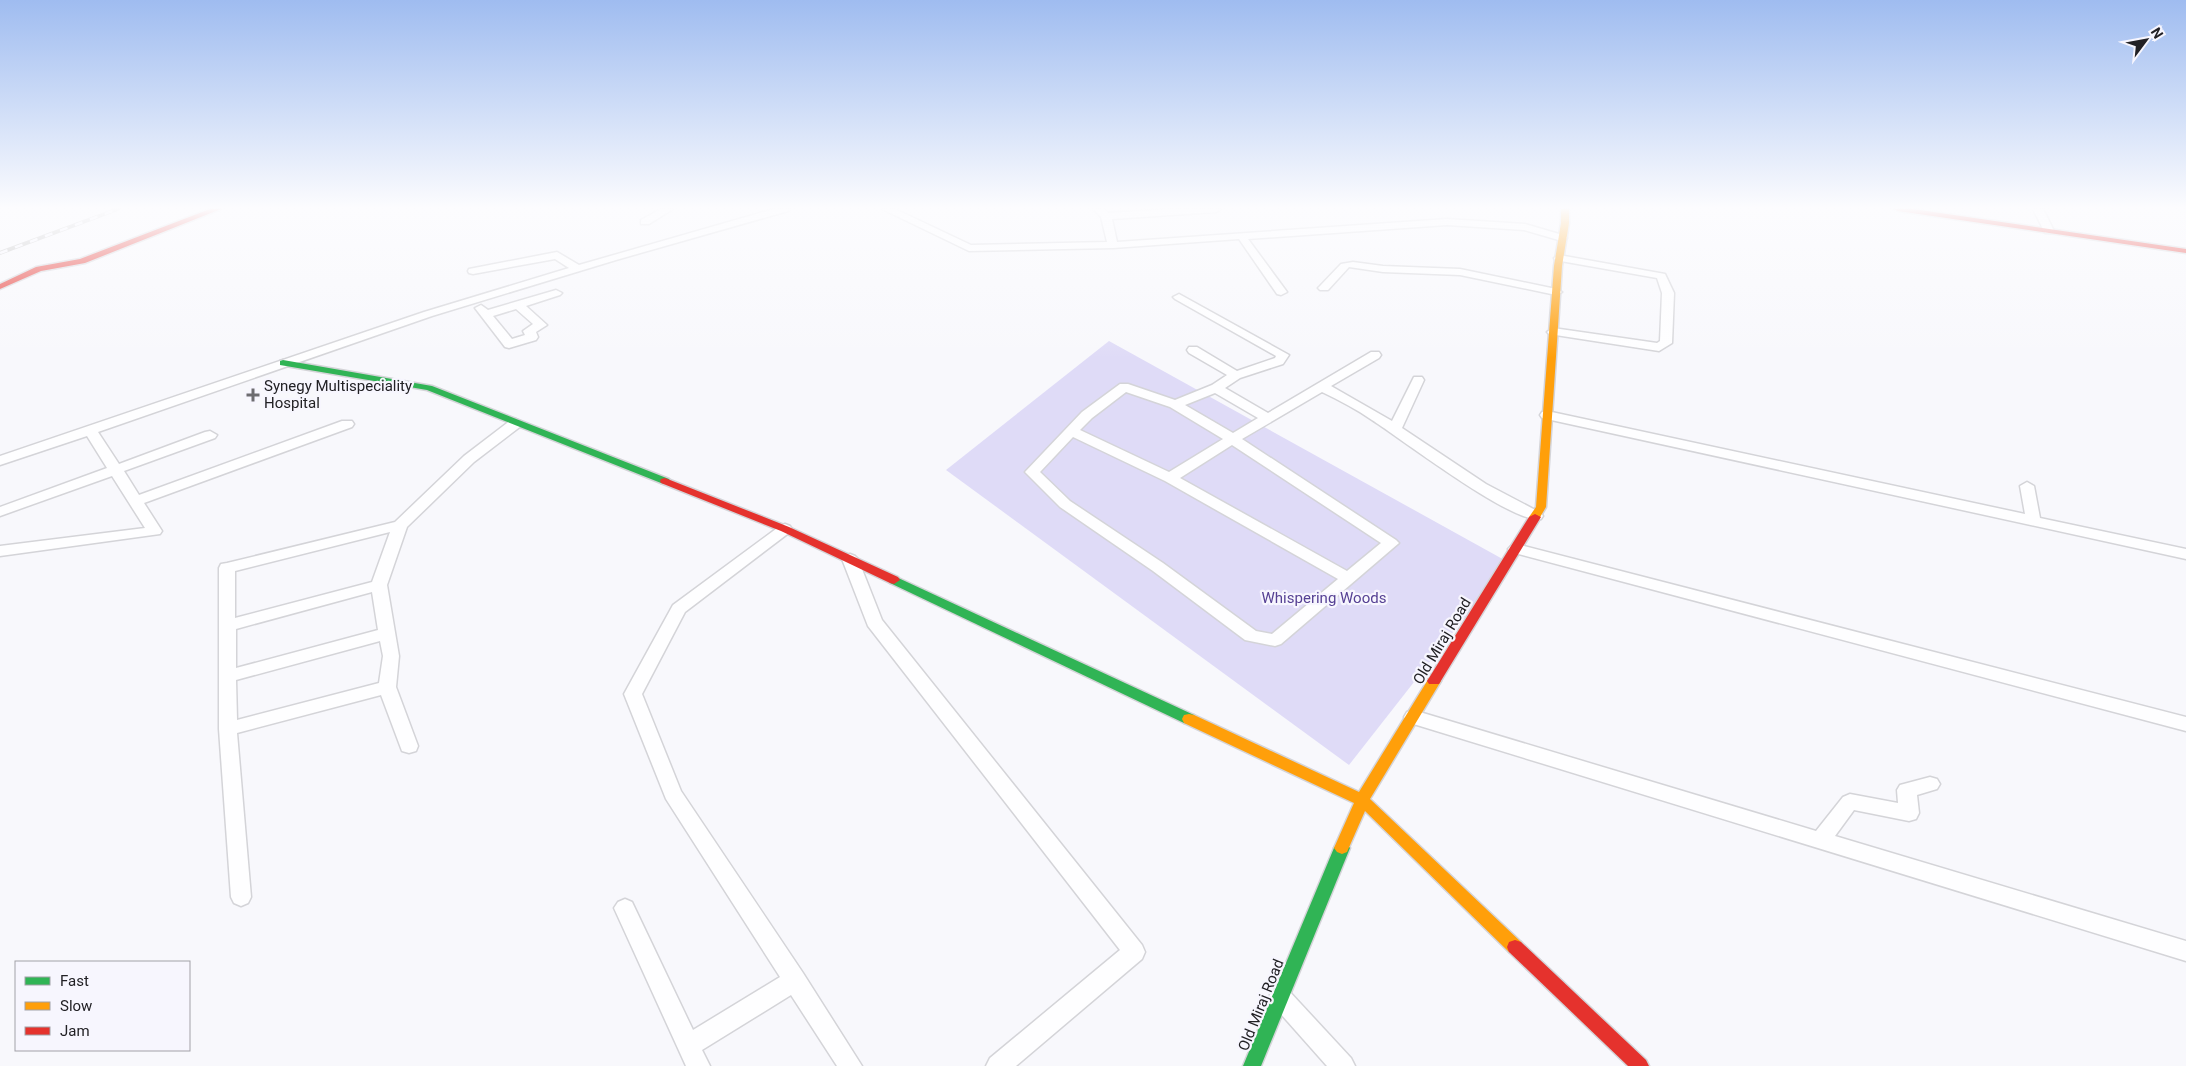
<svg xmlns="http://www.w3.org/2000/svg" width="2186" height="1066" font-family="Roboto,sans-serif">
<style>
.green{fill:#dfdbf7}
.lines{fill:none;stroke-linecap:round;stroke-linejoin:round}
.street-casing{stroke:#d4d4d8;stroke-width:3}
.fast-casing{stroke:#d4d4d8;stroke-width:3}
.slow-casing{stroke:#d4d4d8;stroke-width:3}
.jam-casing{stroke:#d4d4d8;stroke-width:3}
.street{fill:#fefeff;fill-rule:evenodd}
.fast{fill:#30b455;fill-rule:evenodd}
.slow{fill:#ff9f0a;fill-rule:evenodd}
.jam{fill:#e5322d;fill-rule:evenodd}
.rail-casing{stroke:#bbb;stroke-width:4}
.rail{stroke:#f7f6fe;stroke-width:2.5;stroke-dasharray:8;stroke-linecap:butt}
.poi-dot{fill:#6d6c70;stroke:#f7f6fe;stroke-width:2}
.labels{text-anchor:middle;stroke-width:4.5;stroke-linejoin:round;paint-order:stroke}
.poi-label{font-size:15px;fill:#222125;stroke:#f7f6fe;text-anchor:start}
.park-label{font-size:15px;fill:#564194;stroke:#f7f6fe}
.street-label{font-size:15px;fill:#222125;stroke:#f7f6fe}
</style>
<rect width="100%" height="100%" fill="#f8f8fc"/>
<path class="green" d="M1109,341L1508,562L1349,765L946,470Z"/>
<g class="lines">
<g class="street-casing">
<g id="street">
<path d="M661,209H673L649,224H641V220Z"/>
<path d="M774,209H790L788,211L616,260L432,316L98,432L119,464L205,432L210,431L217,435L215,438L124,471L139,495L342,421H352L354,424L352,427L144,503L162,531L160,534L0,556V546L145,528L112,476L0,516V507L107,468L87,436L0,465V456L424,312L569,268L555,259L473,274L469,273L468,271L469,269L557,252L579,265Z"/>
<path d="M882,209H895L971,245L1107,242L1101,217L1093,209H1104L1108,213L1171,209H1221L1216,212L1112,219L1117,242L1447,219L1525,224L1566,236L1567,238L1562,241L1524,230L1447,225L1248,239L1287,292L1281,295L1277,294L1239,239L1113,248L969,251Z"/>
<path d="M2033,209H2043L2054,231L2053,233H2045Z"/>
<path d="M1559,255L1665,274L1674,293L1672,343L1659,351L1549,334L1547,332L1553,328L1657,343L1660,341L1662,293L1657,278L1555,260L1554,258Z"/>
<path d="M1353,262L1383,266L1460,269L1556,289L1562,292L1556,295L1460,275L1383,272L1349,267L1328,290H1320L1318,288L1320,286L1341,264Z"/>
<path d="M556,290L562,293L560,295L526,306L547,325L536,332L538,337L536,340L509,348L505,347L475,308L481,305L488,310ZM516,309L533,324L523,331L525,335L512,339L493,316Z"/>
<path d="M1179,294L1289,355L1283,364L1240,378L1225,388L1268,413L1371,352H1379L1381,355L1379,358L1331,386L1392,421L1414,377H1422L1424,380L1402,428L1486,484L1541,513L1543,516L1541,519C1515,526 1399,437 1372,420C1356,409 1339,400 1322,392L1242,439L1396,540L1399,543L1281,644L1275,646L1245,640L1153,571L1060,507L1025,472L1082,412L1120,384H1128L1175,400L1212,385L1227,375L1189,353L1187,350L1189,347H1197L1237,371L1275,358L1276,356L1175,299L1173,297ZM1126,392L1170,407L1223,439L1169,472L1080,430L1092,418ZM1215,393L1258,418L1233,433L1185,405ZM1073,437L1165,481L1338,579L1272,634L1256,631L1163,563L1070,501L1040,472ZM1232,445L1381,543L1347,571L1180,478Z"/>
<path d="M1547,411L2025,514L2020,486L2027,482L2034,486L2040,518L2186,549V559L1542,418L1540,415L1542,412Z"/>
<path d="M516,419L523,423L521,426L474,462L407,527L387,585L399,656L396,687L418,746L416,751L409,753L402,751L381,695L237,733L251,897L248,903L241,906L234,903L231,897L219,729V568L221,564L227,563L395,522L464,456L511,420ZM390,532L372,582L235,618V571ZM372,592L378,630L236,668V629ZM380,641L383,656L379,683L237,720L236,680Z"/>
<path d="M785,524L790,526L792,529L790,532L685,612L642,694L681,791L803,973L862,1066H837L791,995L702,1050L710,1066H686L614,908L618,902L625,899L632,902L693,1030L780,977L666,799L624,694L673,605L780,526Z"/>
<path d="M1516,544L2186,717V731L1511,552L1508,549L1511,546Z"/>
<path d="M850,554L855,556L858,559L882,620L1142,945L1145,952L1142,959L1016,1066H986L990,1058L1120,950L868,626L842,559L845,556Z"/>
<path d="M1413,710L1816,831L1843,797L1850,794L1898,803L1897,790L1900,785L1930,777L1937,779L1940,784L1937,789L1917,795L1919,813L1916,819L1909,821L1854,810L1835,836L2186,941V961L1407,722L1404,717L1407,712Z"/>
<path d="M1280,987L1288,990L1351,1058L1355,1066H1327L1272,1004L1269,997L1272,990Z"/>
</g>
</g>
<g class="fast-casing">
<g id="fast">
<path d="M283,360L432,386L669,479L670,481L665,484L661,483L427,390L280,365V361Z"/>
<path d="M894,576L1194,715L1196,719L1194,723L1189,724L1184,723L890,583L888,580L890,577Z"/>
<path d="M1342,842L1347,844L1350,848L1261,1066H1243L1334,848L1337,844Z"/>
</g>
</g>
<g class="slow-casing">
<g id="slow">
<path d="M1561,209H1569V223L1562,266L1546,507L1539,519L1535,520L1529,517L1536,507L1554,266L1561,223Z"/>
<path d="M1434,676L1439,678L1441,681L1370,799L1521,942L1523,947L1521,952L1515,954L1509,952L1365,811L1347,852L1342,854L1337,852L1334,848L1354,803L1184,723L1182,719L1184,715L1189,714L1194,715L1359,792L1429,678Z"/>
</g>
</g>
<g class="jam-casing">
<g id="jam">
<path d="M210,209H221L85,263L41,271L0,289V284L36,267L80,259Z"/>
<path d="M1894,209H1913L2186,249V253L1898,211Z"/>
<path d="M665,478L789,527L898,577L900,580L894,584L890,583L781,531L661,483L660,481L661,479Z"/>
<path d="M1535,514L1541,517L1439,684H1429L1427,681L1429,678L1529,517Z"/>
<path d="M1515,940L1521,942L1646,1060L1649,1066H1628L1509,952L1507,947L1509,942Z"/>
</g>
</g>
<use href="#street" class="street"/>
<use href="#fast" class="fast"/>
<use href="#slow" class="slow"/>
<use href="#jam" class="jam"/>
<g class="rail-casing">
<path id="rail" d="M0,253L118,209"/>
</g>
<use href="#rail" class="rail"/>
</g>
<linearGradient id="sky" x2="0" y2="1"><stop stop-color="#9fbcf0"/><stop offset="0.58" stop-color="#fcfcfe"/><stop offset="1" stop-color="#fcfcfe" stop-opacity="0"/></linearGradient>
<rect width="2186" height="358" fill="url(#sky)"/>
<path class="poi-dot" d="M250.5 387.5h5v5h5v5h-5v5h-5v-5h-5v-5h5z"/>
<g class="labels">
<g class="poi-label">
<text x="264" y="391">Synegy Multispeciality<tspan x="264" dy="17">Hospital</tspan></text>
</g>
<g class="park-label">
<text x="1324" y="603">Whispering Woods</text>
</g>
<g class="street-label">
<text transform="translate(1442 641) rotate(-59)" y="5">Old Miraj Road</text>
<text transform="translate(1261 1005) rotate(-68)" y="5">Old Miraj Road</text>
</g>
</g>
<rect x="15" y="961" width="175" height="90" fill="#f7f6fe" stroke="#a2a1a7"/>
<rect x="25" y="977" width="25" height="8" fill="#30b455" stroke="#a2a1a7"/>
<text x="60" y="986" font-size="15" fill="#222125">Fast</text>
<rect x="25" y="1002" width="25" height="8" fill="#ff9f0a" stroke="#a2a1a7"/>
<text x="60" y="1011" font-size="15" fill="#222125">Slow</text>
<rect x="25" y="1027" width="25" height="8" fill="#e5322d" stroke="#a2a1a7"/>
<text x="60" y="1036" font-size="15" fill="#222125">Jam</text>
<g transform="translate(2146 40) rotate(58)" stroke="#f7f6fe" stroke-width="4" paint-order="stroke">
<path d="M0-4L9 19L0 12L-9 19Z" fill="#222125"/>
<text y="-8" font-size="14" font-weight="bold" text-anchor="middle" fill="#222125">N</text>
</g>
</svg>
